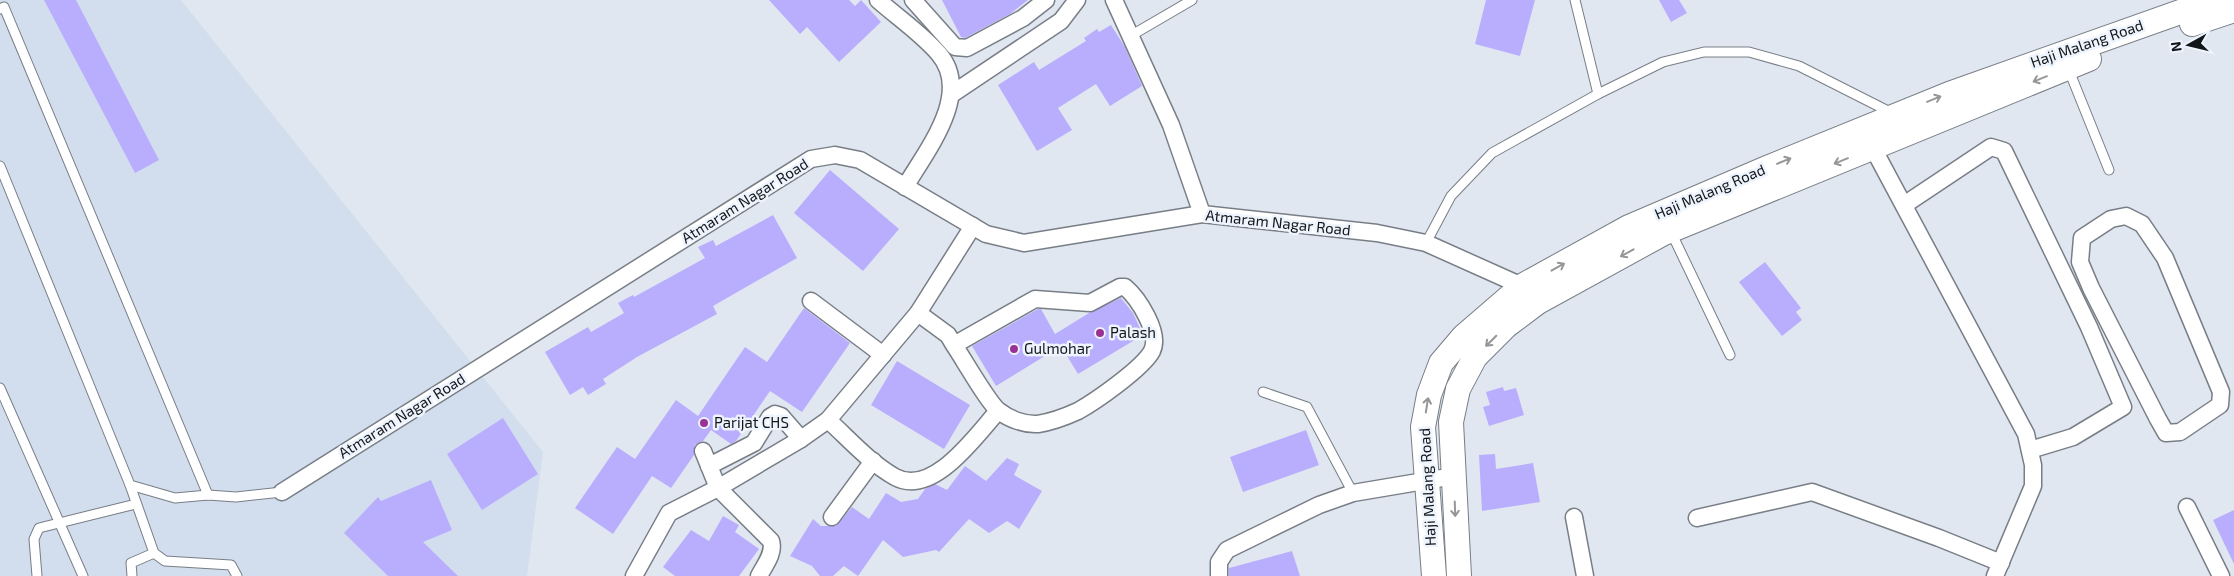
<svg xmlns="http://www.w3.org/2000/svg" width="2234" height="576" font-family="'Exo 2',sans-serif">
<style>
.built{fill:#d2deee}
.building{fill:#b9aefd}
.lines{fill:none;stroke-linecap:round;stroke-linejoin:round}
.lane-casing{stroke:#787e86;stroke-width:11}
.street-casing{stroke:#787e86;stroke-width:19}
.secondary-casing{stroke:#787e86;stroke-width:26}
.lane{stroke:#fff;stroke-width:9}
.street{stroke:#fff;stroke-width:16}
.secondary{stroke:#fff;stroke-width:24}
.oneway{stroke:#959697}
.poi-dot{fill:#9a3194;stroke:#edf4fe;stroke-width:2}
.labels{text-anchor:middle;stroke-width:5;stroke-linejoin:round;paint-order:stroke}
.street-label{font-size:15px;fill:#131518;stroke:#edf4fe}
.poi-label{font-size:15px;fill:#131518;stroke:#edf4fe;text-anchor:start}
</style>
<rect width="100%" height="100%" fill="#e0e7f0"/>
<path class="built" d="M0,0H181L543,452L527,576H0Z"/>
<g class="building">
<path d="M44,0H76L159,160L135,173Z"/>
<path d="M769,0H849L855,6L861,0L881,22L839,62L807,27L800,34Z"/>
<path d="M942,0H1028L1010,14L965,38L961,37Z"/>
<path d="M1486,0H1535L1520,56L1475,44Z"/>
<path d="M1659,0H1679L1687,13L1671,22Z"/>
<path d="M1111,25L1125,47L1142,86L1110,106L1096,84L1058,108L1072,130L1037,151L998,85L1034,62L1039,70L1086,41L1084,38L1097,29L1099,32Z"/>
<path d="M830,170L899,229L863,271L794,213Z"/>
<path d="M773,215L797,258L713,306L717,314L637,357L603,379L606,384L588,395L583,387L570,395L545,352L588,327L591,332L624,313L618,303L633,295L634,297L705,258L698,247L713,240L716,246Z"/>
<path d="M1765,262L1801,308L1796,312L1802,320L1782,336L1739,282Z"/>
<path d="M1121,298L1133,313L1143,335L1078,374L1061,346L996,386L972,346L1038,309H1041L1055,334L1089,313Z"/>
<path d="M804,308L850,343L802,412L770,391L736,441L731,444L711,430L703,441L695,445L694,455L671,488L652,476L613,534L575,508L617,447L635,459L676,400L698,416L745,347L767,362Z"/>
<path d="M897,361L970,405L944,449L871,405Z"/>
<path d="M1503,387L1504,391L1516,388L1524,415L1489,426L1483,407L1490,405L1486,392Z"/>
<path d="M503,418L538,474L482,510L447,454Z"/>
<path d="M1306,430L1319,465L1243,492L1230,457Z"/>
<path d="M1495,454L1496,469L1533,463L1540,502L1482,511L1479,455Z"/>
<path d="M1007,458L1019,464L1014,475L1042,491L1019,529L1007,521L989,533L969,519L939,552L936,550L903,557L883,540L858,576L844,566L833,576H820L812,566L790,556L813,519L821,526H836L852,507L869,519L886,493L901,502L918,499L925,489L935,484L947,490L965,466L986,481Z"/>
<path d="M431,480L452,530L423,542L458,576H388L344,533L378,497L381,501Z"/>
<path d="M2234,510V564L2213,520Z"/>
<path d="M723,516L739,525L735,532L759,549L739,576H675L663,567L691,530L709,541Z"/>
<path d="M1292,551L1300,576H1229V568Z"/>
</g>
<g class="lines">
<g class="lane-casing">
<g id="lane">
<path d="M1575,0L1598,94"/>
<path d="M0,9L4,7L208,495"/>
<path d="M1132,35L1192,0"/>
<path d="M2068,68L2109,170"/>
<path d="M0,166L130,485L175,498L208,495L236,497L282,492"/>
<path d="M1671,232L1730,355"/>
<path d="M1426,243L1451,196L1492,153L1598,94L1663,62L1704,52H1749L1799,66L1892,113"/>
<path d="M0,388L83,576"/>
<path d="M1263,392L1307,407L1353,493"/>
<path d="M130,485L154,553L165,561L231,565L237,576"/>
<path d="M37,576L34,539L39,528L136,504"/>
<path d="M132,576L131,563L154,553"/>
</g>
</g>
<g class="street-casing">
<g id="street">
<path d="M878,0C897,17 922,34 939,54C973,94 926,151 905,187"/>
<path d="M913,0L955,47L967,48L1023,18L1046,0"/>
<path d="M1114,0L1171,125L1202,214"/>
<path d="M952,94L1061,21L1077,0"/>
<path d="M1873,148L2026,434L2033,465V486L1995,576"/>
<path d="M1904,205L1991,147L2004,151L2089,327L2123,407L2073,437L2030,450"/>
<path d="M2126,216L2142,224L2165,258L2221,392L2220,405L2180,432L2166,433L2158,419L2091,288L2080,262L2082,238L2111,219Z"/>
<path d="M811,301L883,355"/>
<path d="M918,313L948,335L954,345C963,358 989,404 999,411C1009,419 1025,425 1038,424C1051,422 1067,416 1078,411C1096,401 1143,368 1152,351C1161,333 1138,298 1125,287H1120L1090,303L1035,299L954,345"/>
<path d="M828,420C849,439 870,463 895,477C933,498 977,434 998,411"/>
<path d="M703,451L718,488L771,541C775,553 764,566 759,576"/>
<path d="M709,466L754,443L770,417L775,414L781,416L801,439"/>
<path d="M282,492L811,159L835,155L860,160L986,234L1024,243L1202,214L1377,233L1426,243L1522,286L1528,293"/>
<path d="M2187,507L2221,576"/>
<path d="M832,517L873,461"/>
<path d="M1574,517L1585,576"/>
<path d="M1697,518L1812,492L1939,538L2001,563"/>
<path d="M634,576L669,513L718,488L801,439L828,420L918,313L973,226"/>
<path d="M1219,576V562L1227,550L1319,505L1353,493L1454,476"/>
</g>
</g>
<g class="secondary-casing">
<g id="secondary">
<path d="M2192,24L2234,10"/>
<path d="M1434,576L1423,427L1429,395L1441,363L1464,336L1522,286L1629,227L1767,168L1949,94L2214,0"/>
<path d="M1459,576L1451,422L1458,389L1475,357L1506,326L1538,302L1662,234L2089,59"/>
</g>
</g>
<use href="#lane" class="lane"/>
<use href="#street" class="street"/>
<use href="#secondary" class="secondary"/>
</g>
<defs><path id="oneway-shaft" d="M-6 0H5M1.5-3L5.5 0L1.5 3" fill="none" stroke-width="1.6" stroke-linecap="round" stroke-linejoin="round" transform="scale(1.25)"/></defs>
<g class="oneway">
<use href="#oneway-shaft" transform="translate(2040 79) rotate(158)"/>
<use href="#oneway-shaft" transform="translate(1934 99) rotate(-22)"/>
<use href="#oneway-shaft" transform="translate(1784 161) rotate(-22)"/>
<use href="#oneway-shaft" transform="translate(1841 161) rotate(158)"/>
<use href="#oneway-shaft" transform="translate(1627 253) rotate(151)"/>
<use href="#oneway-shaft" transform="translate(1558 267) rotate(-29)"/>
<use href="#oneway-shaft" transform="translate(1491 341) rotate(135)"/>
<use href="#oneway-shaft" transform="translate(1427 405) rotate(-81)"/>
<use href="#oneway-shaft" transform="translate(1455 509) rotate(88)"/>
</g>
<g class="poi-dot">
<circle cx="1100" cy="333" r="5"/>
<circle cx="1014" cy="349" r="5"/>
<circle cx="704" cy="423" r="5"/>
</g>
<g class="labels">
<g class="street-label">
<text transform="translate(2087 44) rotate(-19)" y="5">Haji Malang Road</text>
<text transform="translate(1710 192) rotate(-23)" y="5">Haji Malang Road</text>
<text transform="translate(745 201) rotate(-32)" y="5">Atmaram Nagar Road</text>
<text transform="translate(1278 223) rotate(6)" y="5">Atmaram Nagar Road</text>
<text transform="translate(402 416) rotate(-32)" y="5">Atmaram Nagar Road</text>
<text transform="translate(1428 487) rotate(-93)" y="5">Haji Malang Road</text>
</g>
<g class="poi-label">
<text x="1110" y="338">Palash</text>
<text x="1024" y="354">Gulmohar</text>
<text x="714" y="428">Parijat CHS</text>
</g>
</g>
<g transform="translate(2189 45) rotate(262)" stroke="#edf4fe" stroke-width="4" paint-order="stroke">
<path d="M0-4L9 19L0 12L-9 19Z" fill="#131518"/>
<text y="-8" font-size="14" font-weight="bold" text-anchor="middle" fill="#131518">N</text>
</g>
</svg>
